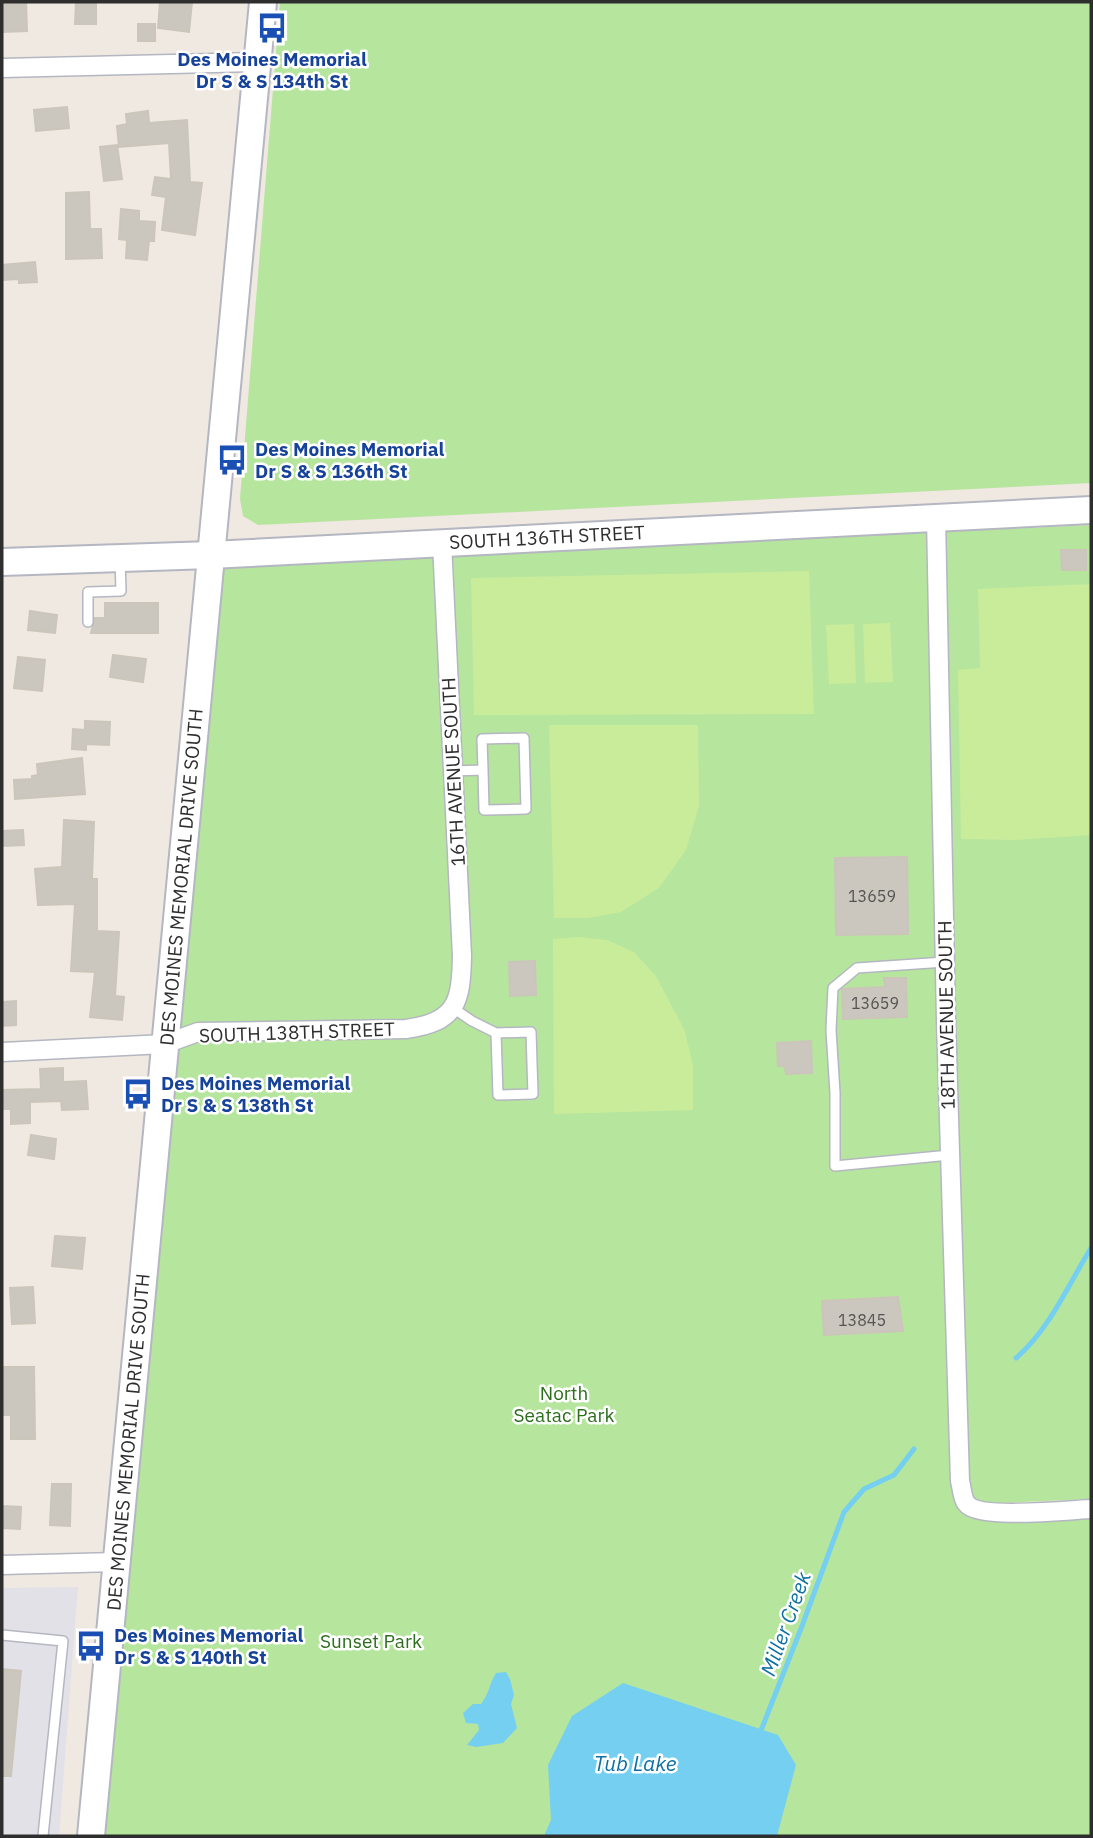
<svg xmlns="http://www.w3.org/2000/svg" width="1093" height="1838" font-family="'IBM Plex Sans',sans-serif">
<style>
.industrial{fill:#e3e1e8}
.green{fill:#b6e59e}
.pitch{fill:#c9ec9a}
.water{fill:#75cff0}
.lines{fill:none;stroke-linecap:round;stroke-linejoin:round}
.stream{stroke:#75cff0;stroke-width:5}
.building{fill:#cbc7bf;stroke:#cbc5ba;stroke-width:2}
.lane-casing{stroke:#b4b7c1;stroke-width:12}
.street-casing{stroke:#b4b7c1;stroke-width:21}
.secondary-casing{stroke:#b4b7c1;stroke-width:30}
.lane{stroke:#fff;stroke-width:9}
.street{stroke:#fff;stroke-width:18}
.secondary{stroke:#fff;stroke-width:26}
.labels{text-anchor:middle;stroke-width:5;stroke-linejoin:round;paint-order:stroke}
.number-label{font-size:16px;fill:#555452}
.transit-label{font-size:19px;font-weight:bold;fill:#164399;stroke:#fff;text-anchor:start}
.street-label{font-size:19px;fill:#2e2e2e;stroke:#fff}
.park-label{font-size:19px;fill:#2c6e1b;stroke:#fff}
.water-label{font-size:21px;font-style:italic;fill:#0d6fa3;stroke:#fff}
</style>
<rect width="100%" height="100%" fill="#efe9e1"/>
<path class="industrial" d="M78,1587L59,1836H2V1588Z"/>
<g class="green">
<path d="M280,2H1091V483L258,525L243,516L240,499Z"/>
<path d="M1091,525V1499L1000,1503L989,1514L990,1520L1091,1515V1836H104L218,565Z"/>
</g>
<g class="pitch">
<path d="M809,571L814,714L474,715L471,578Z"/>
<path d="M1091,584V835L1015,840L961,839L958,670L980,668L978,589Z"/>
<path d="M890,623L893,682L865,683L863,624Z"/>
<path d="M854,624L856,683L829,684L826,625Z"/>
<path d="M549,725H698L699,806L686,850L659,888L621,912L588,918H554Z"/>
<path d="M578,937L607,940L634,952L656,976L685,1031L693,1066V1110L554,1114L553,939Z"/>
</g>
<g class="water">
<path d="M506,1672L510,1679L514,1695L511,1704L517,1728L503,1743L476,1747L467,1745L479,1730L478,1724L466,1723L463,1713L473,1704H481C490,1692 489,1684 496,1673Z"/>
<path d="M623,1683L778,1735L796,1765L777,1836H544L551,1820L548,1765L572,1716Z"/>
</g>
<g class="lines">
<g class="stream">
<path d="M1016,1358C1050,1329 1068,1285 1091,1248"/>
<path d="M760,1733L802,1626L844,1512L864,1489L894,1475L914,1449"/>
</g>
</g>
<g class="building">
<path d="M2,2H26L27,31L2,32Z"/>
<path d="M76,2H96V24H75Z"/>
<path d="M160,2H192L189,32L158,28Z"/>
<rect x="138" y="24" width="17" height="17"/>
<path d="M67,107L69,128L36,131L34,110Z"/>
<path d="M148,111L149,123L187,120L190,182L202,183L195,235L162,230L166,197L152,195L155,177L171,179L169,143L119,147L117,126L127,124L126,114Z"/>
<path d="M117,145L122,179L104,181L100,147Z"/>
<path d="M89,192L90,229H101L102,258L66,259V193Z"/>
<path d="M121,209L139,211V221L155,222L154,241H149L147,260L126,258L127,240L119,239Z"/>
<path d="M35,262L37,282L19,283V279L2,280V265Z"/>
<path d="M1061,550H1086V570H1062Z"/>
<path d="M105,603H158V633H91L95,618H105Z"/>
<path d="M30,611L57,615L55,633L28,630Z"/>
<path d="M113,655L146,659L143,682L110,677Z"/>
<path d="M18,657L45,660L42,691L14,688Z"/>
<path d="M85,721L110,722L109,745L86,744V750L72,749L73,729L85,730Z"/>
<path d="M82,758L85,794L15,799L14,780L32,779V776L38,775L37,764Z"/>
<path d="M64,820L94,822L92,879H97V931L119,932L115,996L124,997L122,1020L90,1017L95,972L71,971L75,904L38,905L35,869L62,867Z"/>
<path d="M23,830L24,845L2,846V831Z"/>
<path d="M907,857L908,934L836,935L835,858Z"/>
<path d="M535,961L536,995L510,996L509,962Z"/>
<path d="M884,978H906L907,1017L843,1019L842,989L885,987Z"/>
<path d="M16,1001V1025L2,1026V1002Z"/>
<path d="M811,1041L812,1073L786,1074L785,1066H778L777,1043Z"/>
<path d="M63,1068V1082L86,1081L88,1109L62,1110L61,1101L30,1102V1123L11,1124V1109H2V1090L41,1089L40,1069Z"/>
<path d="M31,1135L56,1139L54,1159L28,1155Z"/>
<path d="M55,1236L85,1238L82,1269L52,1266Z"/>
<path d="M33,1287L35,1323L12,1324L10,1288Z"/>
<path d="M898,1297L903,1331L824,1335L822,1301Z"/>
<path d="M2,1367H34L35,1439H11V1415H2Z"/>
<path d="M52,1484H71L70,1526L50,1525Z"/>
<path d="M2,1506L21,1507L20,1529L2,1528Z"/>
<path d="M2,1669L21,1671L11,1776H2Z"/>
</g>
<g class="lines">
<g class="lane-casing">
<g id="lane">
<path d="M88,622V592L121,591L120,559"/>
<path d="M453,771L483,770L484,810L526,809L524,738L482,739L483,770"/>
<path d="M945,962L857,968L833,988L831,1030L835,1093V1166L950,1155"/>
<path d="M453,1008L472,1021L496,1033L531,1032L533,1094L498,1095L496,1033"/>
<path d="M2,1635L63,1641L43,1836"/>
</g>
</g>
<g class="street-casing">
<g id="street">
<path d="M2,68L258,62"/>
<path d="M936,517L946,1020L960,1481C962,1488 962,1497 966,1503C977,1520 1069,1510 1091,1509"/>
<path d="M2,1052L165,1044L198,1032L406,1029C457,1022 461,1002 462,956L442,543"/>
<path d="M2,1565L116,1562"/>
</g>
</g>
<g class="secondary-casing">
<g id="secondary">
<path d="M2,562L211,555L1091,510"/>
<path d="M91,1836L263,2"/>
</g>
</g>
<use href="#lane" class="lane"/>
<use href="#street" class="street"/>
<use href="#secondary" class="secondary"/>
</g>
<defs>
<g id="bus-bare" transform="scale(2.415)"><path d="M-5-6H5V4H4V6H2V4H-2V6H-4V4H-5ZM-3.5-4V0h7V-4ZM-3.5 1.2v1.5H-2V1.2ZM2 1.2v1.5H3.5V1.2Z" fill="#1a4fb4" stroke="#fff" stroke-width="2.5" paint-order="stroke"/></g>
</defs>
<g fill-rule="evenodd">
<use href="#bus-bare" x="272" y="28"/>
<use href="#bus-bare" x="232" y="460"/>
<use href="#bus-bare" x="138" y="1094"/>
<use href="#bus-bare" x="91" y="1646"/>
</g>
<g class="labels">
<g class="number-label">
<text x="872" y="902">13659</text>
<text x="875" y="1009">13659</text>
<text x="862" y="1326">13845</text>
</g>
<g class="transit-label">
<text x="272" y="66" text-anchor="middle">Des Moines Memorial<tspan x="272" dy="22">Dr S &amp; S 134th St</tspan></text>
<text x="255" y="456">Des Moines Memorial<tspan x="255" dy="22">Dr S &amp; S 136th St</tspan></text>
<text x="161" y="1090">Des Moines Memorial<tspan x="161" dy="22">Dr S &amp; S 138th St</tspan></text>
<text x="114" y="1642">Des Moines Memorial<tspan x="114" dy="22">Dr S &amp; S 140th St</tspan></text>
</g>
<g class="street-label">
<text transform="translate(547 537) rotate(-3)" y="7">SOUTH 136TH STREET</text>
<text transform="translate(453 772) rotate(-93)" y="7">16TH AVENUE SOUTH</text>
<text transform="translate(181 877) rotate(-85)" y="7">DES MOINES MEMORIAL DRIVE SOUTH</text>
<text transform="translate(946 1015) rotate(-91)" y="7">18TH AVENUE SOUTH</text>
<text transform="translate(297 1032) rotate(-2)" y="7">SOUTH 138TH STREET</text>
<text transform="translate(128 1442) rotate(-85)" y="7">DES MOINES MEMORIAL DRIVE SOUTH</text>
</g>
<g class="park-label">
<text x="564" y="1400">North<tspan x="564" dy="22">Seatac Park</tspan></text>
<text x="371" y="1648">Sunset Park</text>
</g>
<g class="water-label">
<text transform="translate(786 1624) rotate(-70)" y="7">Miller Creek</text>
<text x="635" y="1771">Tub Lake</text>
</g>
</g>
<rect width="1093" height="1838" fill="none" stroke="#2e2e2e" stroke-width="7"/>
</svg>
